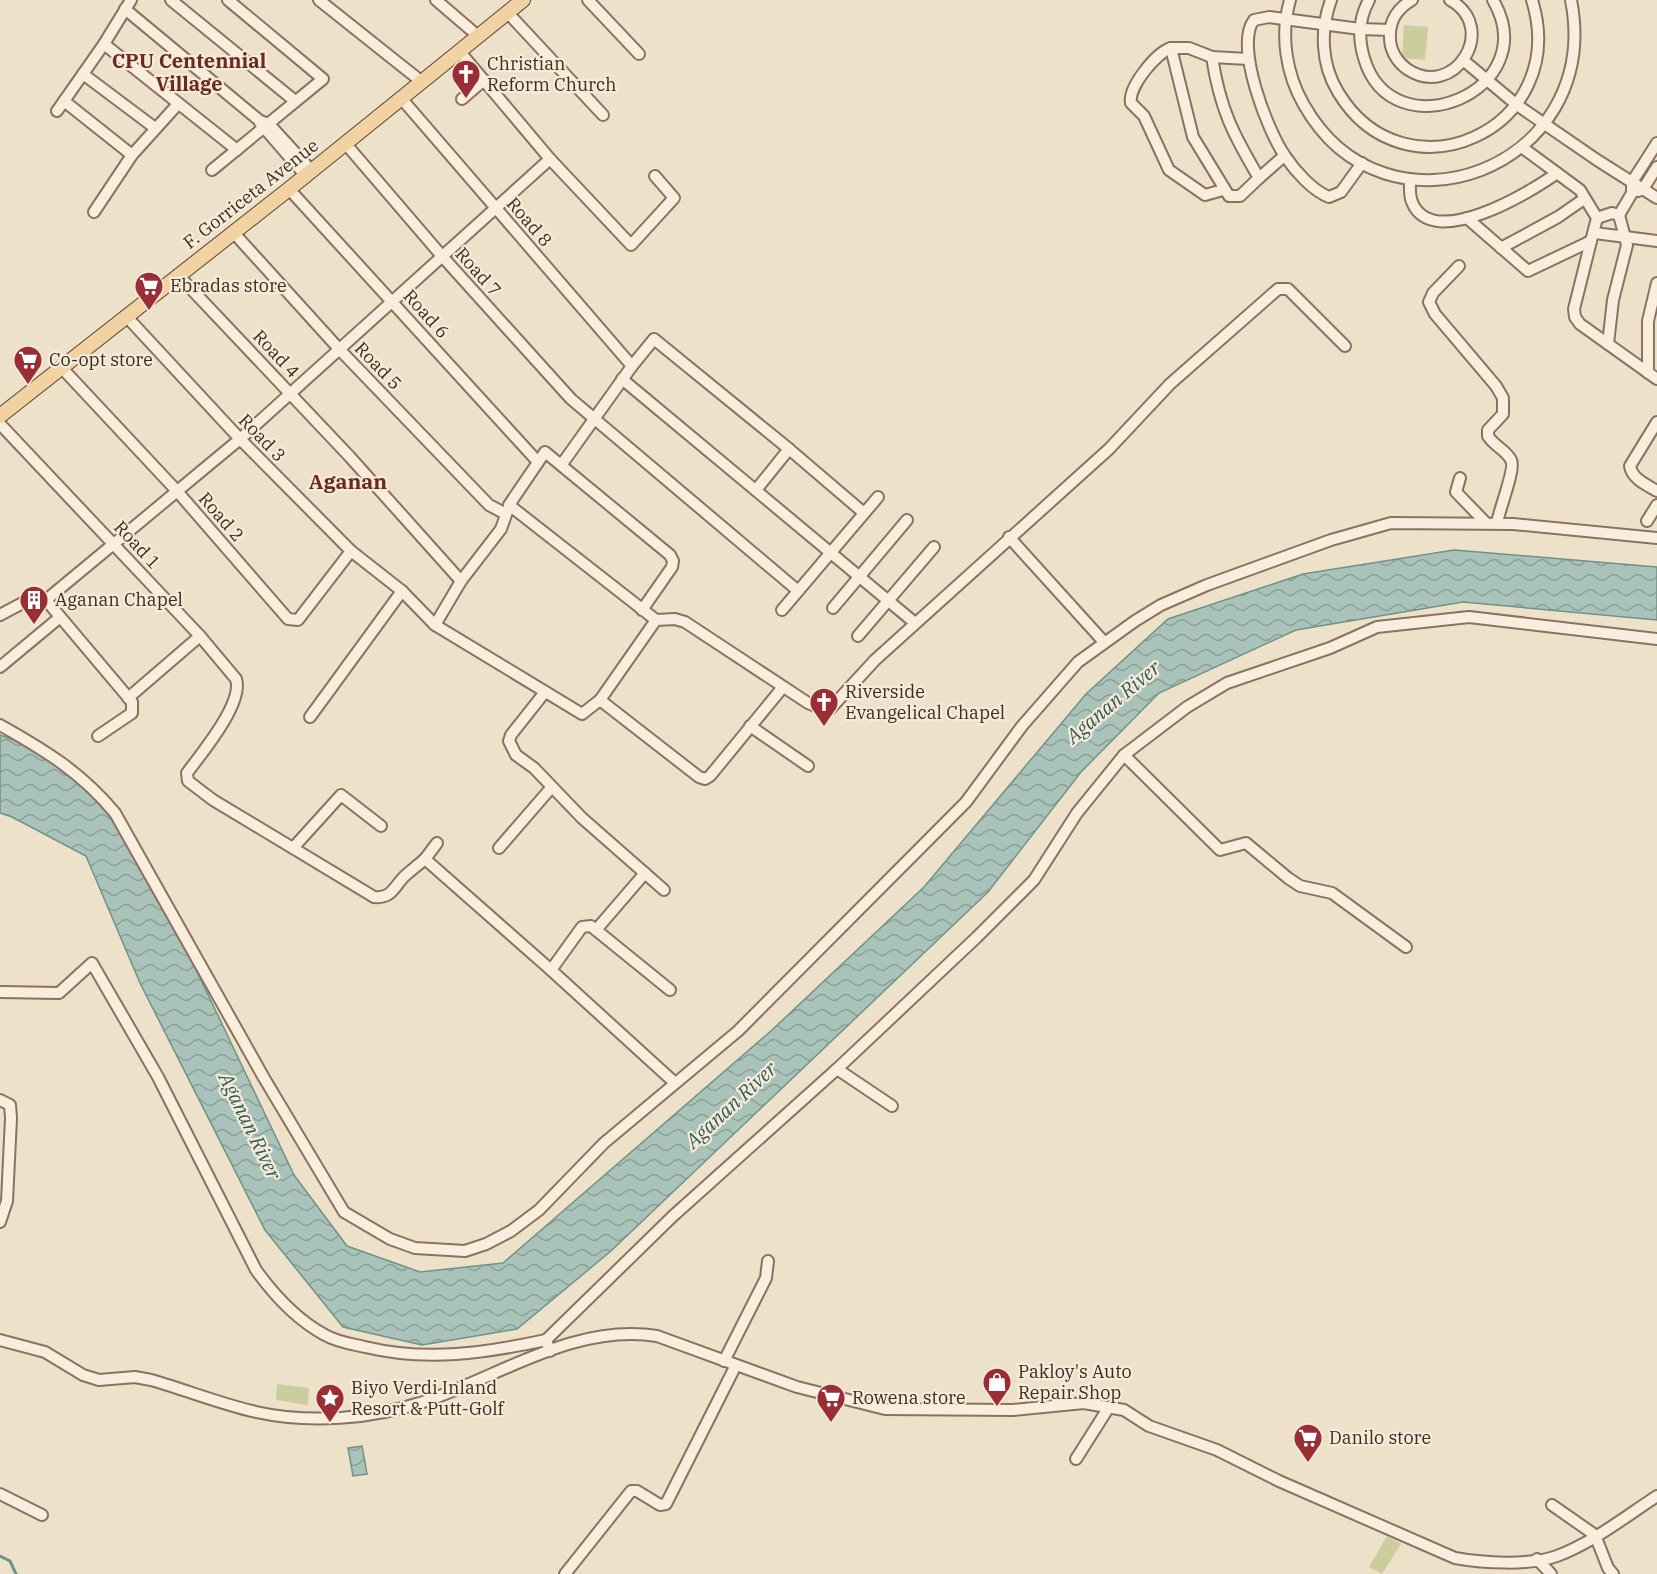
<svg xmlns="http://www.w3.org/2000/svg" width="1657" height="1574" font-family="'IBM Plex Serif',serif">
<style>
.pitch{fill:#cbcd9d}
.water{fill:url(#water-waves);stroke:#709287;stroke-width:1.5}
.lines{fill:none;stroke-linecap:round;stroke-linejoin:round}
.stream{stroke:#709287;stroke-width:3}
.minor-casing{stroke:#8b725e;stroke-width:14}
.major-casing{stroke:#594132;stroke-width:16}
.minor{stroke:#f9eedd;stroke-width:10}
.major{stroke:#f0d2a3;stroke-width:14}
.labels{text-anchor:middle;stroke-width:4.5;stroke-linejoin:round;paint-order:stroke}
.poi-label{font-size:18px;fill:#3c2c21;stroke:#f6ebd9;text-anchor:start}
.street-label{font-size:18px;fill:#3c2c21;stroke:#f6ebd9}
.neighbourhood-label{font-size:20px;font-weight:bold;fill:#682a21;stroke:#f6ebd9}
.water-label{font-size:20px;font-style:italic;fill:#315b55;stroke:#f6ebd9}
.quarter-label{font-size:21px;font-weight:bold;fill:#682a21;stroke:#f6ebd9}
</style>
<defs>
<pattern id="water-waves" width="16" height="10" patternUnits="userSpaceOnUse" patternTransform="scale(1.5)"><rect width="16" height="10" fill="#aac3ba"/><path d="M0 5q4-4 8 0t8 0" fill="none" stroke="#8c9f97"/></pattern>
</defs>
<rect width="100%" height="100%" fill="#eee1c9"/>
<g class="pitch">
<path d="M1404,25L1428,27L1425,60L1402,58Z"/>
<path d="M277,1384L309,1388L308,1405L276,1400Z"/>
<path d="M1387,1536L1401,1544L1382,1574L1369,1567Z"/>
</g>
<g class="water">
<path d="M1454,550L1657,567V620L1463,602L1296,630L1159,693L1081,772L988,892L611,1251L517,1329L422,1345L343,1327L265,1230L140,983L86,856L12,817L0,813V735L62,757L98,788L181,938L294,1175L347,1246L420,1272L503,1263L772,1030L924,887L1086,694L1168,619L1303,574Z"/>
<path d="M362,1446L367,1474L353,1476L348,1448Z"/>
</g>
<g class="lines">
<path class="stream" d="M0,1556L10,1561L16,1574"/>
<g class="minor-casing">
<g id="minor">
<path d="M171,0L295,101"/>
<path d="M319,0L422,82"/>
<path d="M436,0L478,36"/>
<path d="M588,0L639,54"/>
<path d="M1290,0C1280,35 1286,74 1304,105C1386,250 1604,169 1571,0"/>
<path d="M1331,0C1320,30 1321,64 1338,92C1405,204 1572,130 1532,0"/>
<path d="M1369,0C1359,18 1358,38 1364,58C1392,154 1546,91 1493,0"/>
<path d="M1412,0C1398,8 1389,21 1390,38C1390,50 1397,62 1407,69C1454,101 1500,28 1450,0"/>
<path d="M125,9L260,121L269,124L311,170"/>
<path d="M507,12L603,115"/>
<path d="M104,44L237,150"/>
<path d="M1171,48C1156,53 1128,87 1131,103L1144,116L1169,170L1205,195L1223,190"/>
<path d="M460,52L550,159L631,245L674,198L655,176"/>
<path d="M1212,57L1189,48H1171L1193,137L1229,196H1240L1259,178"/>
<path d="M1248,59L1212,57C1220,109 1233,134 1259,178L1284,156"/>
<path d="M1463,60L1517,105L1597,160L1657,198"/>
<path d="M83,74L155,128"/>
<path d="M401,98L632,366"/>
<path d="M462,99L484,80"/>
<path d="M64,101L132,155"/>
<path d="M57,111L104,44L131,0"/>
<path d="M260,123L305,175"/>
<path d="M345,143L441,255L571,399L797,590"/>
<path d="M1362,163L1341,192L1329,197C1313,191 1295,171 1285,156C1268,132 1234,45 1254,20L1269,17L1360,29L1390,30"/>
<path d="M212,170L323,79L228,0"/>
<path d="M1410,179C1410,186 1409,195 1412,202C1432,252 1531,192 1557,173"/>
<path d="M289,189L538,462"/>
<path d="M1638,191L1643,189L1657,167"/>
<path d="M94,212L132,155L178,104"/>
<path d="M1619,215L1632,193V182L1657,143"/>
<path d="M1467,218L1528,271L1591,241L1597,218L1580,190L1523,148"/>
<path d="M1597,218L1612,213L1619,215L1627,245L1613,300L1608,344"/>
<path d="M233,232L340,350L489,505L506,514"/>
<path d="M1595,233L1657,241"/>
<path d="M1591,241L1574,309L1575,317L1580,324L1657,379"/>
<path d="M1501,248L1558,217L1584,199"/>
<path d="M1459,266L1433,293L1429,302L1435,314L1496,386L1503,398V414L1488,430V436C1494,446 1506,450 1511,460C1516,468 1499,510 1497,523"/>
<path d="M178,275L350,457L461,581"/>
<path d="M126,316L240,439L351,551L402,591L435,625L582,714L600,700L656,620L675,619L685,622L808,703L823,709H830L875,660L1109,449L1170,384L1278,289H1288L1345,346"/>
<path d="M61,367L176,490L288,619L298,620L351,551"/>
<path d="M1648,373V321L1657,283"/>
<path d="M622,379L915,623"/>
<path d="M1657,422L1630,466C1632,479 1647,485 1657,491"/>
<path d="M0,424L200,636L236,679C244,703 201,754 187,773L188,781L213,800L374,897C393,899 394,885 407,874C413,869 419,864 425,859L551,970L582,927L591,926L596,930L645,873"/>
<path d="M562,464L632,366L654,339L789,449L864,513"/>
<path d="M1460,478L1456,492L1486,523"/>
<path d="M756,490L789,449"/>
<path d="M1647,521L1657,505"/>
<path d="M1009,537L1104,642"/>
<path d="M46,600L240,439L550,159"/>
<path d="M833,608L907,520"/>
<path d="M642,610L672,567L673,561L670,555L545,452L509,505L656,620"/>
<path d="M782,610L878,497"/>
<path d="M0,615L32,598L46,600L132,702V713L98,736"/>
<path d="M435,625L461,581L501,529L508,509"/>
<path d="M858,636L934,547"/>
<path d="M0,667L59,618"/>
<path d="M545,692L511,735L509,741L516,755L534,768L582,818L664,890"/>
<path d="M128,698L200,636"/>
<path d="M600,700L699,777L705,779L710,776L783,687"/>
<path d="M310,717L402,591"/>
<path d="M0,725C45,750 82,773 115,813L264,1078L344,1212L390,1239L415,1248L465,1251L486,1244L511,1231L539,1210L604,1143L738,1031L966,802L1022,726L1078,662L1135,621L1161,605L1207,585L1331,540L1391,523L1513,524L1657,538"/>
<path d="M750,726L808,766"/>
<path d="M1124,755L1220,850L1246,843L1288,878L1300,886L1332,893L1406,947"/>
<path d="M293,848L341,795L381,826"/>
<path d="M499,848L551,788"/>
<path d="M425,859L437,843"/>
<path d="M596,930L670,990"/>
<path d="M551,970L675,1083"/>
<path d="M0,992L59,993L92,963L158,1077L256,1270C274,1295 297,1320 325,1335C337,1342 352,1344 365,1347C427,1362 485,1353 546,1340"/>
<path d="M837,1069L892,1106"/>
<path d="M0,1100L10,1105L11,1118L7,1201L0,1222"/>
<path d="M0,1340L45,1352L83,1375L99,1380L135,1377L151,1380C186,1390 221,1404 256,1412C310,1424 371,1419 423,1402C499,1377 574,1323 657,1336L797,1387L885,1409L1013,1410L1084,1403L1124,1410L1149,1426L1217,1450L1279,1481L1455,1558C1483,1563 1529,1566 1557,1556C1592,1543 1625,1517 1657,1496"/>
<path d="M550,1351L546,1340L673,1216L837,1069L977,937L1034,880L1077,813L1124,755L1187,707L1227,683L1330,648L1377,627L1469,617L1657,639"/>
<path d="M724,1361L766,1278L768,1261"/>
<path d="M1076,1459L1109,1407"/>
<path d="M0,1494L42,1515"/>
<path d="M1552,1505L1595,1535L1608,1568L1613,1574"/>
<path d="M1537,1559L1551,1574"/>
<path d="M565,1574L631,1491H637L660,1505L666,1504L735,1367"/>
</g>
</g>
<g class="major-casing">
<path id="major" d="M0,416L289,189L523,0"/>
</g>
<use href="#minor" class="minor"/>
<use href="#major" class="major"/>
</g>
<defs>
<g id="church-pin" transform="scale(1.5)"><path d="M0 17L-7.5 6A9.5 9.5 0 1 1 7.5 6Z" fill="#992e37" stroke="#f6ebd9"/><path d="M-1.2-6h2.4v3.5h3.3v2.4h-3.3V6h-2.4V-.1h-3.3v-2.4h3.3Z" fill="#fff"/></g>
<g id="supermarket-pin" transform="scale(1.5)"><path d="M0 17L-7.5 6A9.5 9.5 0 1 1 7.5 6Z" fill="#992e37" stroke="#f6ebd9"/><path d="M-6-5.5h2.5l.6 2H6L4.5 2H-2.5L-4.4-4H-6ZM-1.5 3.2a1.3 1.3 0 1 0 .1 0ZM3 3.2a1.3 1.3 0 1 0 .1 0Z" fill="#fff"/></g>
<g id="building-pin" transform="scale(1.5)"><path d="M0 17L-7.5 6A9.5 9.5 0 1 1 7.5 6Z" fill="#992e37" stroke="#f6ebd9"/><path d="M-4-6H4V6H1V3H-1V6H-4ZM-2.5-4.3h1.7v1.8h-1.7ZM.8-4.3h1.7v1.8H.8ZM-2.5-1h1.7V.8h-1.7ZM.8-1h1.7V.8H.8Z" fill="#fff"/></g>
<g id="shop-pin" transform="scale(1.5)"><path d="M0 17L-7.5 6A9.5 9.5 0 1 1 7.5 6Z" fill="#992e37" stroke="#f6ebd9"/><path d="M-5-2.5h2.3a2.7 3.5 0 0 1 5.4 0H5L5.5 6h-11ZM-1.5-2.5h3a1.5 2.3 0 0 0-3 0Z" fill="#fff"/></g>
<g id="sight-pin" transform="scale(1.5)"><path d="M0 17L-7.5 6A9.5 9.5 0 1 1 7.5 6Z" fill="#992e37" stroke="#f6ebd9"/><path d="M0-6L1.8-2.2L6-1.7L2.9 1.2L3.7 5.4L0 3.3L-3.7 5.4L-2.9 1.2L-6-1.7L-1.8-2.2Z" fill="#fff"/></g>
</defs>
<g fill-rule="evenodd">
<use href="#church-pin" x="466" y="74"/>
<use href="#supermarket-pin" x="149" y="286"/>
<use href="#supermarket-pin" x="28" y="360"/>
<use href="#building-pin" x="34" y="600"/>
<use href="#church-pin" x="824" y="702"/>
<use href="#shop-pin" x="997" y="1382"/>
<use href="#sight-pin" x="330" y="1398"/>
<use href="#supermarket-pin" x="831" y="1398"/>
<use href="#supermarket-pin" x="1308" y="1438"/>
</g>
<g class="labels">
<g class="poi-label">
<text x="487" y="70">Christian<tspan x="487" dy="21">Reform Church</tspan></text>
<text x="170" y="292">Ebradas store</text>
<text x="49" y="366">Co-opt store</text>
<text x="55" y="606">Aganan Chapel</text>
<text x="845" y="698">Riverside<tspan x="845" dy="21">Evangelical Chapel</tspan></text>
<text x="1018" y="1378">Pakloy's Auto<tspan x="1018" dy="21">Repair Shop</tspan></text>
<text x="351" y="1394">Biyo Verdi Inland<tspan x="351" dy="21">Resort &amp; Putt-Golf</tspan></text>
<text x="852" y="1404">Rowena store</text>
<text x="1329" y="1444">Danilo store</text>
</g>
<g class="street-label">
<text transform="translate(251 194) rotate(-38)" y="6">F. Gorriceta Avenue</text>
<text transform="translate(529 222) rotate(49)" y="6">Road 8</text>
<text transform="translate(478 272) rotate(48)" y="6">Road 7</text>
<text transform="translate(426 314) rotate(48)" y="6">Road 6</text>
<text transform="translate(276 354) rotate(47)" y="6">Road 4</text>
<text transform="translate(378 366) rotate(46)" y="6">Road 5</text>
<text transform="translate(262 438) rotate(46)" y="6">Road 3</text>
<text transform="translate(221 517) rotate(49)" y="6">Road 2</text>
<text transform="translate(137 545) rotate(47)" y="6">Road 1</text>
</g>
<g class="neighbourhood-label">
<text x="189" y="68">CPU Centennial<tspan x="189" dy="23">Village</tspan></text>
</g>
<g class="water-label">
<text transform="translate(1113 702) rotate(-40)" y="7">Aganan River</text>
<text transform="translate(731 1105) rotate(-43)" y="7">Aganan River</text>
<text transform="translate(250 1126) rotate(64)" y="7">Aganan River</text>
</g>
<g class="quarter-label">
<text x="348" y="489">Aganan</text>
</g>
</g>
</svg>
